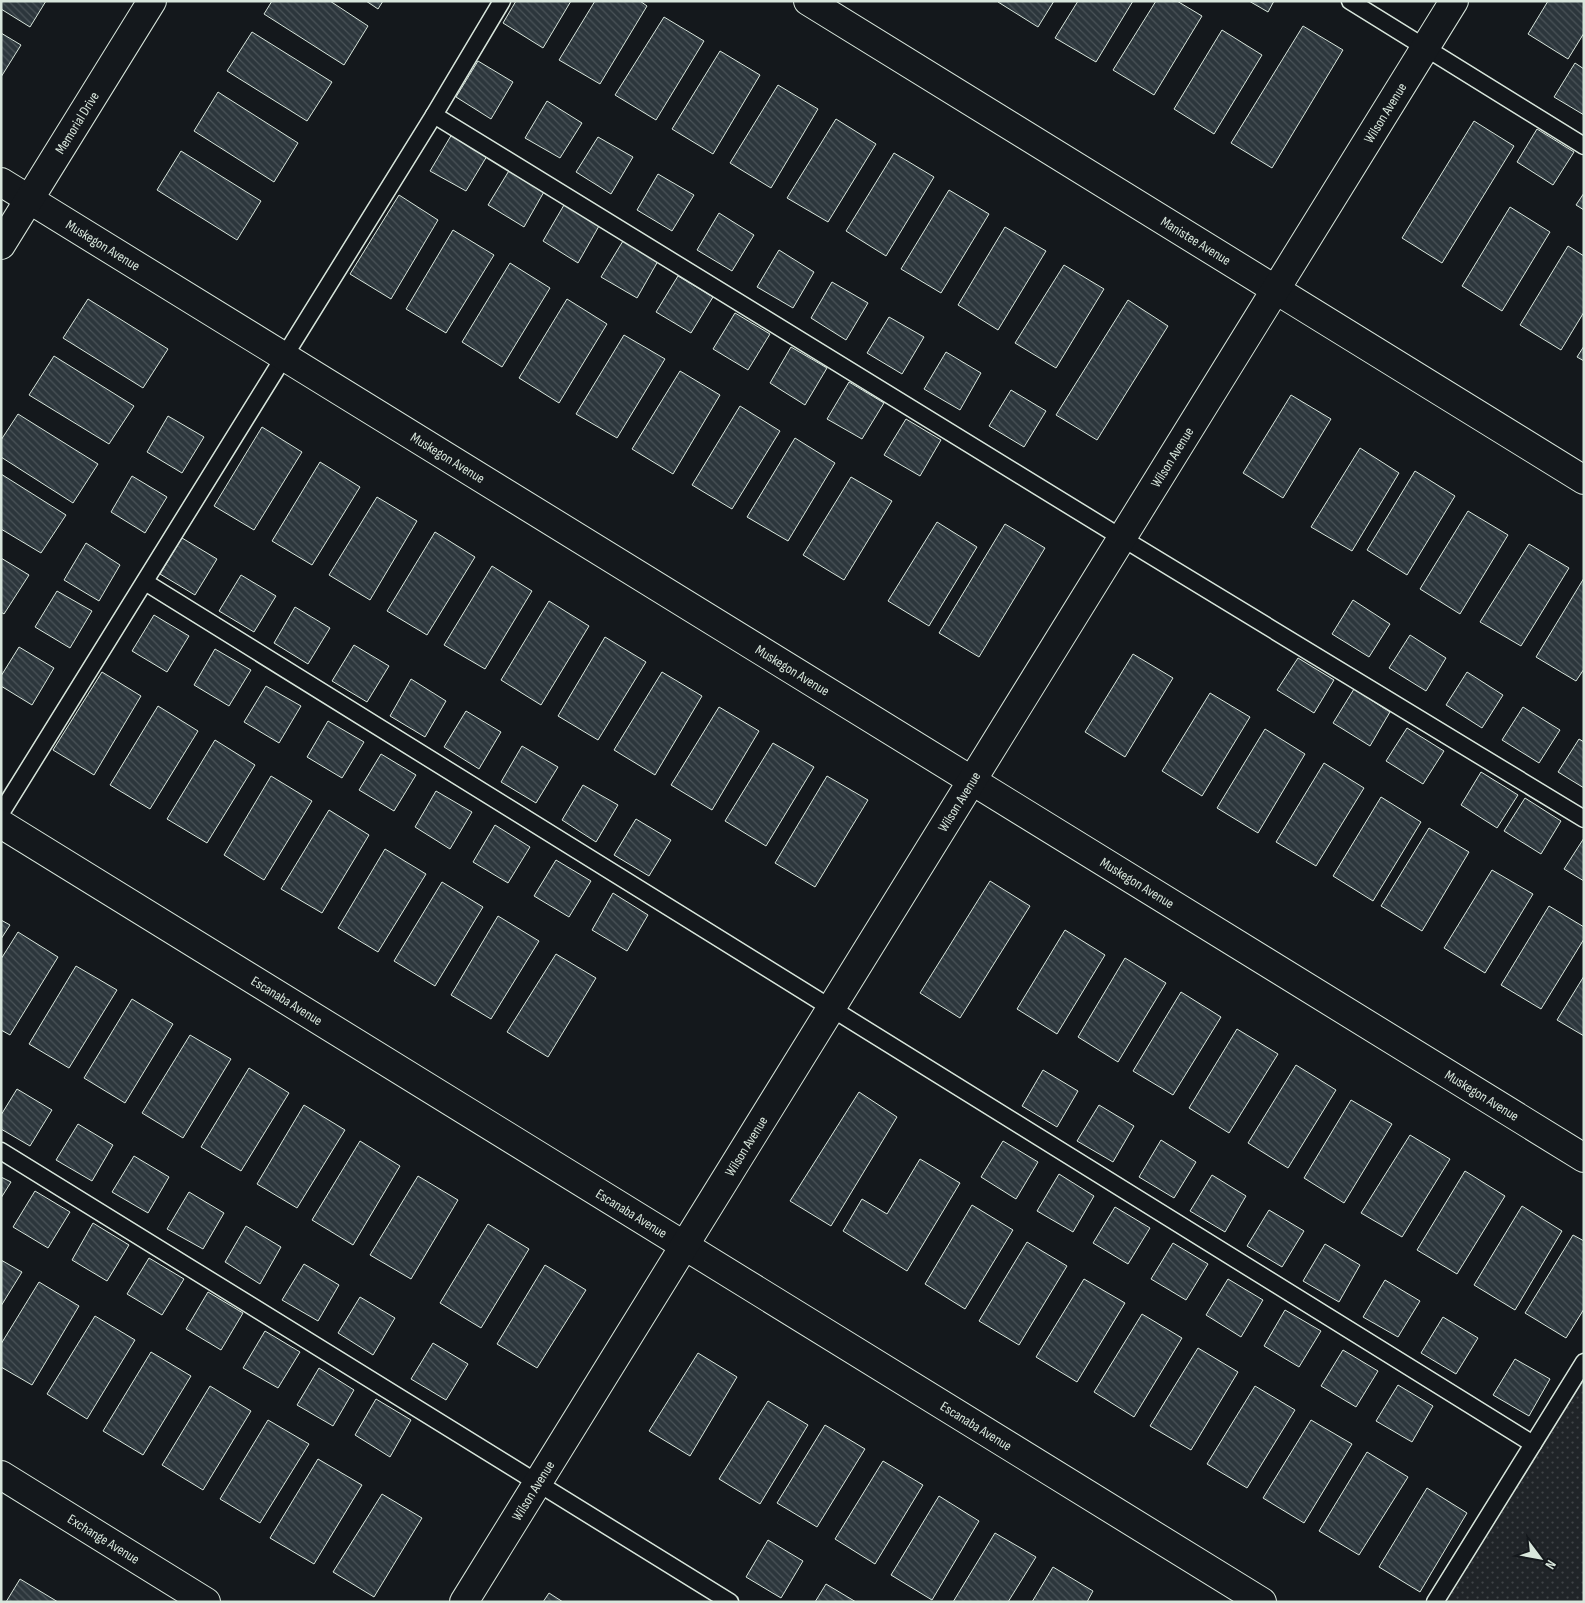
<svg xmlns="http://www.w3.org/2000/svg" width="1585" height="1603" font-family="'Sofia Sans Condensed',sans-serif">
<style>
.grass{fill:url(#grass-dots);stroke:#939e99}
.building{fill:url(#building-back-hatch);stroke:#d8e6dc}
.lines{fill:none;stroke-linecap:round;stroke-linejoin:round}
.lane-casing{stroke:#d8e6dc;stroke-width:19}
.street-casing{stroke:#d8e6dc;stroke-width:30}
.lane{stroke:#14181c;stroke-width:16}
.street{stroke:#14181c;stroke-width:28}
.labels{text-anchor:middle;stroke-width:4;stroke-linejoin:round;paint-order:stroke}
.street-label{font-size:14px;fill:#d8e6dc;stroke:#14181c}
</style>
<defs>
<pattern id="grass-dots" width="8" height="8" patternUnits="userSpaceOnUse" patternTransform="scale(1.25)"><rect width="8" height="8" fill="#202428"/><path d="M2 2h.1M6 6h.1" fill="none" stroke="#404447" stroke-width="1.8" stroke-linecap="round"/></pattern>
<pattern id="building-back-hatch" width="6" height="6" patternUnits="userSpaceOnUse" patternTransform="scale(1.25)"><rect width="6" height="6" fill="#2c363c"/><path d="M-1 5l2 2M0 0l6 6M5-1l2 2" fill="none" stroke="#4a5358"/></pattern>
</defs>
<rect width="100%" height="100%" fill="#14181c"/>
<path class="grass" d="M1584,1375V1602H1444Z"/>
<g class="building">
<path d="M1,1H46L30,27L1,9Z"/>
<path d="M272,1H330L368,26L344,65L264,14Z"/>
<path d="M366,1H383L378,9Z"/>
<path d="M516,1H571L543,48L503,23Z"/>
<path d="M595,1H640L647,6L600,84L559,60Z"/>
<path d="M999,1H1054L1038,27L998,2Z"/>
<path d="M1078,1H1133L1096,62L1055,38Z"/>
<path d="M1156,1H1177L1202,16L1154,95L1113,70Z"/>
<path d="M1249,1H1274L1268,12Z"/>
<path d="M1548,1H1584V33L1568,59L1528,34Z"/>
<path d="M664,17L704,41L656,120L615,95Z"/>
<path d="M1303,26L1343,50L1272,168L1231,143Z"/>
<path d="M1222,30L1262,55L1214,134L1174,109Z"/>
<path d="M252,32L332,82L307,121L227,71Z"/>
<path d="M1,33L21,45L1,77Z"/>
<path d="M720,51L760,75L713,154L672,129Z"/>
<path d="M478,61L513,82L491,119L456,97Z"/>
<path d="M1575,63L1584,69V115L1554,97Z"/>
<path d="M778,85L818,109L771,188L730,163Z"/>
<path d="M218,92L298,143L274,182L194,131Z"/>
<path d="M547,101L582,123L560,158L525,138Z"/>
<path d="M836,119L876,144L828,222L787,198Z"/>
<path d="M1474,121L1514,146L1442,263L1402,238Z"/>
<path d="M1537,129L1574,152L1553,185L1517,162Z"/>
<path d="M452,134L487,156L466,191L430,171Z"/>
<path d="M598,137L633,157L611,194L576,172Z"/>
<path d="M181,151L261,201L237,240L157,190Z"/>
<path d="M894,153L934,177L886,256L846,231Z"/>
<path d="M510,169L545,190L524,227L488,205Z"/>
<path d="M658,174L694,195L672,231L637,210Z"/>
<path d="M949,190L989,214L941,293L901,269Z"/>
<path d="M1584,193V210L1576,205Z"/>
<path d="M399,195L438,220L391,299L350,274Z"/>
<path d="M564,205L599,226L578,263L543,241Z"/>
<path d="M1510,207L1550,232L1502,311L1462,286Z"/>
<path d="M719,213L754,235L732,271L697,250Z"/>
<path d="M1005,227L1046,251L998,330L958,305Z"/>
<path d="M453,230L494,255L446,333L406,309Z"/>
<path d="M623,241L658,261L637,298L601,277Z"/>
<path d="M1568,246L1584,256V312L1561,350L1520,325Z"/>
<path d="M779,250L814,272L793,308L757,287Z"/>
<path d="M510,263L550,288L502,367L462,342Z"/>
<path d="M1064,265L1104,289L1056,368L1015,343Z"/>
<path d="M678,276L713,297L691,333L656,312Z"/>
<path d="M832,282L868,303L846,340L811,318Z"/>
<path d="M88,299L168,349L143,388L63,338Z"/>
<path d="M567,299L607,324L559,403L519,378Z"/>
<path d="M1128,300L1168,326L1097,440L1056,415Z"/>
<path d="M735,313L770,334L748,370L713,349Z"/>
<path d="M889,317L924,337L902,374L867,353Z"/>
<path d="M624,335L665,359L617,438L576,414Z"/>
<path d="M1584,346V361L1577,357Z"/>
<path d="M791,347L827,368L805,405L770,383Z"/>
<path d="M946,352L981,373L960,410L924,389Z"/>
<path d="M54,356L134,406L109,444L29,395Z"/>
<path d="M680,371L720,395L673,474L632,449Z"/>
<path d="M849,382L884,403L862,439L827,419Z"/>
<path d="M1011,390L1046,411L1024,447L989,426Z"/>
<path d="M1291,395L1331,419L1283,498L1243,473Z"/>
<path d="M740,406L780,431L732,509L692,485Z"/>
<path d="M18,414L98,464L73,503L1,457V440Z"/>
<path d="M168,416L204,437L182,473L147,452Z"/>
<path d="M906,419L941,440L920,476L884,455Z"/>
<path d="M262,427L302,452L254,530L214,506Z"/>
<path d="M795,438L835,463L788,541L747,517Z"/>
<path d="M1360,448L1399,473L1352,551L1311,527Z"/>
<path d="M320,462L360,487L312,565L272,541Z"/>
<path d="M1415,471L1455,496L1407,575L1367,550Z"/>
<path d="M1,474L66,515L41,553L1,529Z"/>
<path d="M132,476L167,497L145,533L111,512Z"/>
<path d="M851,477L892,501L844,580L803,555Z"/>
<path d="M377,497L417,521L370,600L329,575Z"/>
<path d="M1468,511L1508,535L1460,614L1420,589Z"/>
<path d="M937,522L977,547L929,626L888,601Z"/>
<path d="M1005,524L1045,548L979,657L939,633Z"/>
<path d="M435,532L475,557L427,635L387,611Z"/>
<path d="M182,538L217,559L195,595L160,574Z"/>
<path d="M86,543L120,565L99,601L64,580Z"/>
<path d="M1529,544L1569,568L1521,646L1480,622Z"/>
<path d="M1,558L29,575L4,614L1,612Z"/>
<path d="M492,566L532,591L485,669L444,645Z"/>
<path d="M241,575L276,596L254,632L219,611Z"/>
<path d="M1584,578V669L1576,681L1536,657Z"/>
<path d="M57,591L92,611L70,648L35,627Z"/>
<path d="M1353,600L1390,624L1369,657L1332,634Z"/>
<path d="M549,601L589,626L541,705L501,680Z"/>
<path d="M295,607L330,628L308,664L274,643Z"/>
<path d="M154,615L189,636L167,672L132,651Z"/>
<path d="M1410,635L1446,658L1426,691L1389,668Z"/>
<path d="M605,637L646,662L598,740L558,716Z"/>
<path d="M354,645L389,666L367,702L332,681Z"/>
<path d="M19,647L54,668L32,705L1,686V676Z"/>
<path d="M215,649L251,670L229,706L194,685Z"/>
<path d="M1133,654L1173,678L1125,757L1085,732Z"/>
<path d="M1298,658L1334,680L1314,713L1277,690Z"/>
<path d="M102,672L141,696L94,775L53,750Z"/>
<path d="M662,672L702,696L655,775L614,750Z"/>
<path d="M1467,672L1503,695L1482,728L1446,705Z"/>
<path d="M411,679L446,701L425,737L390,716Z"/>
<path d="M266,686L301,706L279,743L244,722Z"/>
<path d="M1354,689L1390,712L1370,746L1333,723Z"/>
<path d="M1210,693L1250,717L1202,796L1162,771Z"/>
<path d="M158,706L198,731L150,809L110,785Z"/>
<path d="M719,707L759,731L712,810L671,785Z"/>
<path d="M1523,707L1560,730L1539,763L1502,740Z"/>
<path d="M466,711L501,732L479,769L444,747Z"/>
<path d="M328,721L364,742L342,778L307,757Z"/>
<path d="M1407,728L1444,751L1423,784L1386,761Z"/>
<path d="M1265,729L1305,754L1258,833L1217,808Z"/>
<path d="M1579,739L1584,742V788L1558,772Z"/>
<path d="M215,740L255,765L207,843L167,819Z"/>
<path d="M773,743L814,767L766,846L725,821Z"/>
<path d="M522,746L558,767L536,803L501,782Z"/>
<path d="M381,754L416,775L394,811L359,790Z"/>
<path d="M1324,763L1364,788L1316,866L1276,842Z"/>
<path d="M1481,772L1518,795L1497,828L1461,805Z"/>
<path d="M271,776L312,801L264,880L224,855Z"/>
<path d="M827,776L868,800L815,887L775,863Z"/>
<path d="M583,785L618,805L596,842L562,820Z"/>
<path d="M436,791L472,812L450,849L415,827Z"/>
<path d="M1381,797L1421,822L1373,901L1333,876Z"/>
<path d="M1525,798L1561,821L1541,854L1504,831Z"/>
<path d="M329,810L369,835L322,913L281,889Z"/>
<path d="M636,819L671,840L649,876L614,855Z"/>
<path d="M495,825L530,847L508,883L473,862Z"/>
<path d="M1429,828L1469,852L1422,931L1381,906Z"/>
<path d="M1584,838V881L1564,869Z"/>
<path d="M385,849L426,874L378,952L338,928Z"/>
<path d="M556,860L591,881L569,917L534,896Z"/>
<path d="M1492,870L1533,894L1485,973L1444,948Z"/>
<path d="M990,881L1030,906L960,1018L920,993Z"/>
<path d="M442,882L483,907L435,986L394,961Z"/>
<path d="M613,893L648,915L627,951L592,930Z"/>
<path d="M1549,906L1584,927V939L1541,1009L1501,985Z"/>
<path d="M498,916L539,941L491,1019L451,995Z"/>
<path d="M1,920L10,925L1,939Z"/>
<path d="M1065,930L1105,955L1057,1034L1017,1009Z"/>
<path d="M18,932L58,957L10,1035L1,1030V959Z"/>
<path d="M556,954L596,978L548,1057L507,1032Z"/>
<path d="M1125,958L1166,983L1118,1062L1078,1037Z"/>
<path d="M76,966L117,990L69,1068L29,1044Z"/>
<path d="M1584,976V1036L1557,1020Z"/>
<path d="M1181,992L1221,1017L1173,1095L1133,1071Z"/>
<path d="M132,999L173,1024L125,1103L84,1078Z"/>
<path d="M1237,1029L1278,1054L1229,1133L1189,1108Z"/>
<path d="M190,1035L231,1059L183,1138L142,1113Z"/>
<path d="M1296,1065L1336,1090L1288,1168L1248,1143Z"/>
<path d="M249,1068L289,1093L241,1171L201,1147Z"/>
<path d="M1043,1070L1078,1091L1057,1127L1022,1106Z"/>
<path d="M17,1089L52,1110L30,1146L1,1129V1115Z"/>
<path d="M859,1092L897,1117L831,1226L790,1201Z"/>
<path d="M1351,1100L1392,1124L1344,1203L1304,1178Z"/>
<path d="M304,1105L345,1130L297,1208L257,1184Z"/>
<path d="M1099,1105L1134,1126L1113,1162L1077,1141Z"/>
<path d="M78,1124L113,1145L92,1181L56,1160Z"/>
<path d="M1410,1135L1450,1159L1402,1237L1361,1213Z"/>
<path d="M1161,1140L1196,1162L1174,1198L1139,1177Z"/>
<path d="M360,1141L400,1166L353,1245L312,1220Z"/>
<path d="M1003,1141L1038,1162L1016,1199L981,1177Z"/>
<path d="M134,1156L169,1177L148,1213L112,1192Z"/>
<path d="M920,1159L960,1183L907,1271L843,1231L862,1199L887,1214Z"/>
<path d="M1465,1171L1505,1196L1457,1274L1417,1250Z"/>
<path d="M1059,1174L1094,1196L1073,1232L1037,1211Z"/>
<path d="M1212,1175L1246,1196L1225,1232L1190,1211Z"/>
<path d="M418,1176L458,1200L411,1279L370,1255Z"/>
<path d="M1,1177L11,1182L1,1198Z"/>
<path d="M35,1191L70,1212L48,1248L13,1227Z"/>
<path d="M189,1192L224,1213L203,1249L167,1229Z"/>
<path d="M972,1205L1013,1230L965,1309L925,1284Z"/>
<path d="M1522,1206L1562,1231L1515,1310L1474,1285Z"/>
<path d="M1115,1207L1150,1228L1128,1264L1093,1243Z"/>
<path d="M1269,1210L1304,1231L1282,1267L1247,1246Z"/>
<path d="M93,1223L129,1245L107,1281L72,1260Z"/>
<path d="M488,1224L529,1249L481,1328L440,1303Z"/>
<path d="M246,1226L281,1247L260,1284L225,1262Z"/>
<path d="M1573,1235L1584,1241V1309L1566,1338L1525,1313Z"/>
<path d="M1027,1242L1067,1266L1019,1345L979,1321Z"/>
<path d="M1173,1243L1208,1264L1186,1300L1151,1279Z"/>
<path d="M1325,1244L1360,1265L1339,1302L1303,1281Z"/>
<path d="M149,1258L184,1279L162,1315L127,1294Z"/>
<path d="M1,1260L22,1272L1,1306Z"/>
<path d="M304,1264L339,1285L318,1321L282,1300Z"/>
<path d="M545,1265L586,1290L537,1368L497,1344Z"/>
<path d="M1084,1279L1125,1303L1077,1382L1036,1357Z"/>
<path d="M1228,1279L1263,1300L1241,1337L1206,1315Z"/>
<path d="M1385,1280L1420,1301L1398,1337L1363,1317Z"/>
<path d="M39,1282L79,1306L32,1385L1,1367V1344Z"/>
<path d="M208,1292L243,1313L221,1350L186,1329Z"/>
<path d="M360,1297L395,1318L373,1355L338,1333Z"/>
<path d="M1285,1310L1321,1331L1299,1367L1264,1346Z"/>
<path d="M1142,1314L1182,1338L1134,1417L1094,1392Z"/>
<path d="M95,1316L135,1340L87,1419L47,1394Z"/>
<path d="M1443,1317L1478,1338L1456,1374L1421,1353Z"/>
<path d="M265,1331L300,1352L278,1388L243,1368Z"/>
<path d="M433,1343L468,1364L446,1400L411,1379Z"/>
<path d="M1198,1348L1238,1372L1191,1450L1150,1426Z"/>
<path d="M1343,1350L1378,1371L1356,1407L1321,1386Z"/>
<path d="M151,1352L191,1376L143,1455L103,1431Z"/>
<path d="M698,1353L737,1377L690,1456L649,1431Z"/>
<path d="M1515,1359L1550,1379L1529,1416L1493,1395Z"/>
<path d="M319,1368L354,1390L333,1426L297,1405Z"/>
<path d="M1398,1385L1433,1406L1412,1442L1376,1421Z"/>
<path d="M210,1386L251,1411L203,1490L162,1465Z"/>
<path d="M1255,1386L1295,1410L1247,1488L1207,1464Z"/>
<path d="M376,1399L411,1420L390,1457L355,1435Z"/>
<path d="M768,1401L808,1425L760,1504L719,1479Z"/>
<path d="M268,1420L309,1444L260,1523L220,1499Z"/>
<path d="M1311,1420L1352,1444L1304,1523L1263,1498Z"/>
<path d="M825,1425L865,1449L817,1527L777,1503Z"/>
<path d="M1367,1452L1408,1477L1359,1555L1319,1531Z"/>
<path d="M318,1459L362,1485L314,1564L270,1538Z"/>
<path d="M883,1461L923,1485L875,1564L835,1539Z"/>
<path d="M1427,1488L1467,1513L1420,1592L1379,1567Z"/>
<path d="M382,1494L422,1518L374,1597L333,1572Z"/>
<path d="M939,1496L979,1521L932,1600L891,1575Z"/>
<path d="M995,1533L1036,1557L1008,1602H953Z"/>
<path d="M768,1540L803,1561L781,1598L746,1577Z"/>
<path d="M1053,1567L1093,1591L1087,1602H1032Z"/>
<path d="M20,1579L58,1602H6Z"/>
<path d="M826,1584L856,1602H815Z"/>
<path d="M549,1593L563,1602H543Z"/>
</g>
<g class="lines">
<g class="lane-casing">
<g id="lane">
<path d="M1350,1L1584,146"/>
<path d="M434,115L1122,538L1584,819"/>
<path d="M145,582L1533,1444"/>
<path d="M1,813L434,115L502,1"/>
<path d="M1,1151L730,1602"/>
<path d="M1435,1602L1584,1362"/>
</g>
</g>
<g class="street-casing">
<g id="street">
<path id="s1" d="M808,1L1584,480"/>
<path id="s2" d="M1,182L1584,1158"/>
<path id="s3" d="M1,245L152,1"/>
<path id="s4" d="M1,824L1262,1602"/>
<path id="s5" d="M1,1475L206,1602"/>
<path id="s6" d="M464,1602L1454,1"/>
</g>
</g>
<use href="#lane" class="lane"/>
<use href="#street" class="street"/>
</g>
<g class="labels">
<g class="street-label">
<text dy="5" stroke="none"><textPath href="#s6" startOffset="1751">Wilson Avenue</textPath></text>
<text dy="5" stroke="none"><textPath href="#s3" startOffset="144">Memorial Drive</textPath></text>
<text dy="5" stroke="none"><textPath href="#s1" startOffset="456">Manistee Avenue</textPath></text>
<text dy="5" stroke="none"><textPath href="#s2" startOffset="120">Muskegon Avenue</textPath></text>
<text dy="5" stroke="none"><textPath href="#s2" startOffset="525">Muskegon Avenue</textPath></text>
<text dy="5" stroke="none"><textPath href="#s6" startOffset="1346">Wilson Avenue</textPath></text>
<text dy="5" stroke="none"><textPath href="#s2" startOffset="930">Muskegon Avenue</textPath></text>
<text dy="5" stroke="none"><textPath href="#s6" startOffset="941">Wilson Avenue</textPath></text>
<text dy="5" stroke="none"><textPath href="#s2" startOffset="1335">Muskegon Avenue</textPath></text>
<text dy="5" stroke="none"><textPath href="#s4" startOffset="336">Escanaba Avenue</textPath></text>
<text dy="5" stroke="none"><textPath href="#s2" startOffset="1740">Muskegon Avenue</textPath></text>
<text dy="5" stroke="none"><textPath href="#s6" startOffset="536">Wilson Avenue</textPath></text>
<text dy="5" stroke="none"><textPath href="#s4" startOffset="741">Escanaba Avenue</textPath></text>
<text dy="5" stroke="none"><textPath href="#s4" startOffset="1146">Escanaba Avenue</textPath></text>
<text dy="5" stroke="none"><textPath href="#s6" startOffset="131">Wilson Avenue</textPath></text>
<text dy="5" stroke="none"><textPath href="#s5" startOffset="121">Exchange Avenue</textPath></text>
</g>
</g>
<rect width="1585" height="1603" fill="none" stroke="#d8e6dc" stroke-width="5"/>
<g transform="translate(1540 1558) rotate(122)" stroke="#14181c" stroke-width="4" paint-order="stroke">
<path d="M0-4L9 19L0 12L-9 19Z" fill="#d8e6dc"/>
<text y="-8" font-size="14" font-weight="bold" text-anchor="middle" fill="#d8e6dc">N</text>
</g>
</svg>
